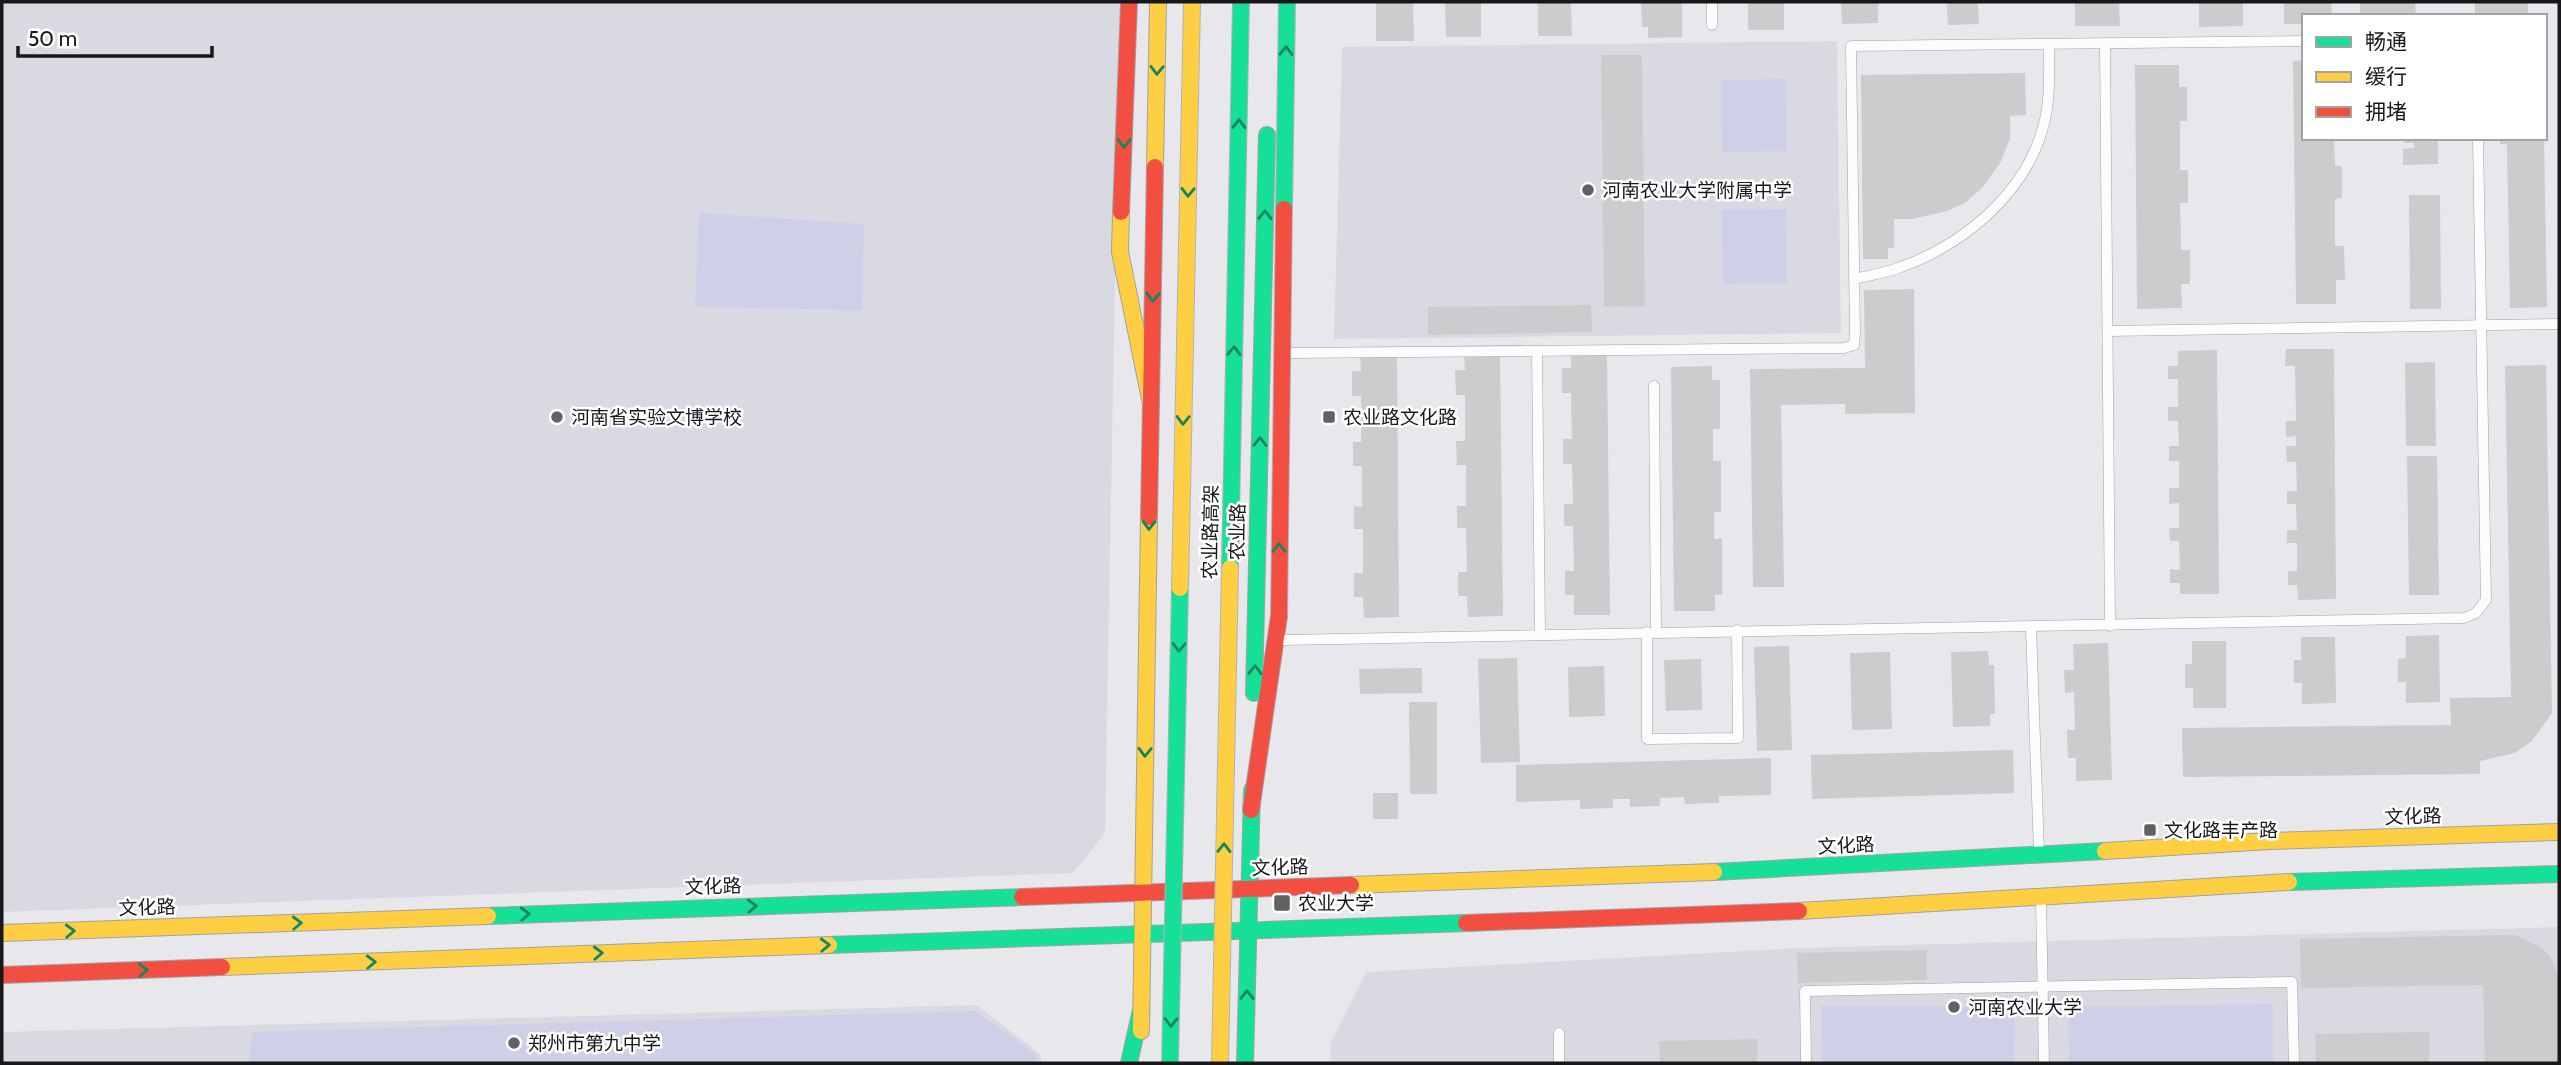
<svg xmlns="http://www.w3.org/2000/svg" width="2561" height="1065" font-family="Cabin,'Noto Sans SC',sans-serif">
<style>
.built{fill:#d9d9e2}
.green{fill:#cfcfe8}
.building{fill:#cccccf}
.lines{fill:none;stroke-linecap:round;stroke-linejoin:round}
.lane-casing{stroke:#a2a2a4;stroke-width:11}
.fast-casing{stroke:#a2a2a4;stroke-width:18}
.slow-casing{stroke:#a2a2a4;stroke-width:18}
.jam-casing{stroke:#a2a2a4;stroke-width:18}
.lane{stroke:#fcfcfc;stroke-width:10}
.fast{stroke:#16e098;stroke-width:16}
.slow{stroke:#ffcf43;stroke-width:16}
.jam{stroke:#f24e42;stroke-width:16}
.fast-bridge-casing{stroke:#b2b1be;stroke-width:18;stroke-linecap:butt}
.slow-bridge-casing{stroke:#b2b1be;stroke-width:18;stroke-linecap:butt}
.jam-bridge-casing{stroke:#b2b1be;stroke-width:18;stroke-linecap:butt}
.fast-bridge{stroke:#16e098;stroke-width:16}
.slow-bridge{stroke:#ffcf43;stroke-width:16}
.jam-bridge{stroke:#f24e42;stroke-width:16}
.oneway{stroke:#17865f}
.poi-dot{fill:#616164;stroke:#fff;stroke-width:2.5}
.labels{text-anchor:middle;stroke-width:5;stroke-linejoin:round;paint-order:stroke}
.poi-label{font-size:19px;fill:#18181a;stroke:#fff;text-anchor:start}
.street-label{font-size:19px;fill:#18181a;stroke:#fff}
</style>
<rect width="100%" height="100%" fill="#e8e8ec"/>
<g class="built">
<path d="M2,2H1120L1105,833L1073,873L2,912Z"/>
<path d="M1837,41L1841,333L1334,339L1342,47Z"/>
<path d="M2559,927V1063H1330L1331,1042L1366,972L1800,948Z"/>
<path d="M977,1005L1041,1055V1063H2V1032Z"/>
</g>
<g class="green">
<path d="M1786,79L1787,151L1722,152L1721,80Z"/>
<path d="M1786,209L1787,283L1723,284L1722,210Z"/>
<path d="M699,213L864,224L862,310L695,307Z"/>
<path d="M2273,1004V1063H2069L2068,1007Z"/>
<path d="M1821,1006H2015L2014,1063H1822Z"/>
<path d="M975,1011L1036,1054V1063H249L252,1032Z"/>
</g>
<g class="building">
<path d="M1376,2H1413L1414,41H1376Z"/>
<path d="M1445,2H1481V37H1446Z"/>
<path d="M1538,2H1571L1572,36H1538Z"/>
<path d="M1641,2H1682V37L1648,38V27H1642Z"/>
<rect x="1748" y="2" width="36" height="28"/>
<path d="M1841,2H1878V23L1842,24Z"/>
<path d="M1947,2H1978L1979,24L1948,25Z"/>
<path d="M2075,2H2119L2120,26H2075Z"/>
<path d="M2199,2H2243V26L2199,27Z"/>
<path d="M2284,2H2331L2332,16H2304V24H2284Z"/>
<path d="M2360,2H2415L2416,16H2360Z"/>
<rect x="2475" y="2" width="53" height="14"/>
<path d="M1601,55H1642L1645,306L1604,307Z"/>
<path d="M2304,60V138H2334L2335,166H2342V198L2335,199V246H2344L2345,280H2336V304H2296L2293,61Z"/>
<path d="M2135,65H2179V87H2187V121H2180V170H2188V203H2180L2181,250H2190V284H2181L2182,308L2137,309Z"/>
<path d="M2025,73L2026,115L2010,116V139L2000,163L1982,188L1965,203L1947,211L1913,219H1894V248H1888V259H1863L1861,75Z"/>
<path d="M2403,138H2438V164L2403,165V149L2414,148V143H2404Z"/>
<path d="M2500,138H2544L2547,307L2510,308L2507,144H2500Z"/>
<path d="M2409,195H2440L2441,309H2410Z"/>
<path d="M1914,289L1915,413L1845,414V404L1781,405L1784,587H1753L1750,369L1865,368L1864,290Z"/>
<path d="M1591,305L1592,332L1428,335V307Z"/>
<path d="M2286,349H2334L2336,599L2298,600L2297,585H2288V571H2297V543H2287V530H2297L2296,504H2287V491H2297L2296,462H2287L2286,446H2296V436L2286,437V421H2296L2295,366H2285Z"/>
<path d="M2217,350L2219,594H2180V583H2170V569L2180,570L2179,541H2170L2169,528H2179V503L2169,504V488H2179V461H2169V446H2179L2178,421H2168V407H2178V379H2168V366H2178V351Z"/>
<path d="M1571,355H1607L1610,615H1574V595H1565V571H1574L1573,526H1564V504H1573L1572,464H1563V439H1572L1571,393H1562V368H1571Z"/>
<path d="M1500,356L1503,616L1468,617L1467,596H1458V572H1467L1466,528H1457V506H1466V465H1457L1456,441H1465V395H1456L1455,370H1465L1464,357Z"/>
<path d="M1360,357H1397L1399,617L1364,618L1363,597H1354V573H1363V529H1354V506L1362,507V466H1353V442H1361V396H1352V371H1361Z"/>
<path d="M2435,362L2436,446H2406L2405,363Z"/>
<path d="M2546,365L2552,713L2532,741L2515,753L2480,761V774L2183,777L2182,728L2451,725L2450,698L2511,697L2505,366Z"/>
<path d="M1712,366V380H1720V429H1713V461H1721V512H1714V539L1722,538V595H1715V611H1674L1671,367Z"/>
<path d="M2407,456H2437L2439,595H2409Z"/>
<path d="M2439,635L2440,702L2406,703V682H2398V659L2406,658V636Z"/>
<path d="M2301,637H2335L2336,703L2302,704V683H2294V660H2301Z"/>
<path d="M2192,641H2226V708H2193V688H2185V664H2192Z"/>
<path d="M2108,643L2112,780L2076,781V758H2068L2067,730H2075L2074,692L2065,693L2064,670H2074L2073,644Z"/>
<path d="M1789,646L1792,750L1757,751L1754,647Z"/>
<path d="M1988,651L1989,665H1994L1995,714H1990V726L1953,727L1951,652Z"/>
<path d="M1890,652L1892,729L1852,730L1850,653Z"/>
<path d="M1517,658L1520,762L1481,763L1478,659Z"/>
<path d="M1701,659L1702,710L1666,711L1664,660Z"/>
<path d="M1604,666L1605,716L1569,717L1568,667Z"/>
<path d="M1422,668V693L1360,694L1359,669Z"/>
<path d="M1409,702H1437V794H1410Z"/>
<path d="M2013,750L2014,793L1812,799L1811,755Z"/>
<path d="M1771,758V795L1719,796V803L1685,804L1684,797L1660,798V806L1630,807V799H1613V808L1580,809V800L1516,802V765Z"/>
<rect x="1373" y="793" width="25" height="26"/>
<path d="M2515,935L2539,946L2550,956L2558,975L2559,1063H2485L2483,985L2301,988L2300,939Z"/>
<path d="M1927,950V980L1798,983L1797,953Z"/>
<path d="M2429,1032V1063H2316L2315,1034Z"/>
<path d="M1757,1039V1063H1660L1659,1041Z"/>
</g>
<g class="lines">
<g class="lane-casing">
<g id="lane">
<path d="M1712,2V25"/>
<path d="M2105,43L2110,626"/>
<path d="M1854,279C1870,275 1886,273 1901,267C1962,245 2021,197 2041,134C2051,105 2049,74 2049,44"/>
<path d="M2108,331L2559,324"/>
<path d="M1537,351L1540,634"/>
<path d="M1291,353L1844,348L1854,345L1855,333L1851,46L2304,41"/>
<path d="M1654,386L1656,632"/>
<path d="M2031,628L2039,852"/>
<path d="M1647,632V739L1738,738L1737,630"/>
<path d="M1283,640C1677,631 2070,627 2464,618L2476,613L2486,600L2478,138"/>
<path d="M2041,899L2044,1063"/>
<path d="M1559,1033V1063"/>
<path d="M1806,1063L1805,991L2292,982L2294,1063"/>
</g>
</g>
<g class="fast-casing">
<g id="fast">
<path d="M1254,693L1267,135"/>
<path d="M1714,872L2105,851"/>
<path d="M2289,882L2559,874"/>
<path d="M488,916L1022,897"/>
<path d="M829,945L1466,923"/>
<path d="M1129,1063L1141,1010"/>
<path d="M1245,1063L1252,790"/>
</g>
</g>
<g class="slow-casing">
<g id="slow">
<path d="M1155,167L1158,2"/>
<path d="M1121,212L1120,252L1151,404"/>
<path d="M2105,851L2270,841L2559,832"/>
<path d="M1351,885L1714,872"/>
<path d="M1799,911L2289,882"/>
<path d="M2,933L488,916"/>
<path d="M222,967L829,945"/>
<path d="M1141,1031L1149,517"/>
</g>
</g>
<g class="jam-casing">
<g id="jam">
<path d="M1121,212L1129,2"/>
<path d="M1149,517L1155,167"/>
<path d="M1251,810L1279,616"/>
<path d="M1022,897L1351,885"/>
<path d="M1466,923L1799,911"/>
<path d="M2,975L222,967"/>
</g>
</g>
<use href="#lane" class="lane"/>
<use href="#fast" class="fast"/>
<use href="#slow" class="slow"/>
<use href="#jam" class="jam"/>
<g class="fast-bridge-casing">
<g id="fast-bridge">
<path d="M1284,209L1287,2"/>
<path d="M1230,568L1241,2"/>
<path d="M1170,1063L1180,588"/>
</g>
</g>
<g class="slow-bridge-casing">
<g id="slow-bridge">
<path d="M1180,588L1192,2"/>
<path d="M1220,1063L1230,568"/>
</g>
</g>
<g class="jam-bridge-casing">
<path id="jam-bridge" d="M1279,616L1284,209"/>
</g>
<use href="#fast-bridge" class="fast-bridge"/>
<use href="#slow-bridge" class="slow-bridge"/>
<use href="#jam-bridge" class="jam-bridge"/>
</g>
<defs><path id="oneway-chevron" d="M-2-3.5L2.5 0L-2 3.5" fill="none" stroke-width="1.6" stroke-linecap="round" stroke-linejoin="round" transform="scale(1.75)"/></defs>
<g class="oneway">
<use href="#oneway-chevron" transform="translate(1286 51) rotate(-89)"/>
<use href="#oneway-chevron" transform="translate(1157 70) rotate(91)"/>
<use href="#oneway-chevron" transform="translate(1239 124) rotate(-89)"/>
<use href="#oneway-chevron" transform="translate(1124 143) rotate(92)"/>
<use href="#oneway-chevron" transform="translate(1188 192) rotate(91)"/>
<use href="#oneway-chevron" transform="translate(1265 215) rotate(-89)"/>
<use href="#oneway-chevron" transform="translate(1153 297) rotate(91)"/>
<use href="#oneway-chevron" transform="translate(1234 351) rotate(-89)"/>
<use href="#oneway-chevron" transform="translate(1183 420) rotate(91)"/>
<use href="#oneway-chevron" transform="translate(1260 442) rotate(-89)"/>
<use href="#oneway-chevron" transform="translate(1149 525) rotate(91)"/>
<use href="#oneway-chevron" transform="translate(1279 548) rotate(-90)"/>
<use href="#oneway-chevron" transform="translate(1179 647) rotate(91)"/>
<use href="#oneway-chevron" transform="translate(1255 670) rotate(-89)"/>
<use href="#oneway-chevron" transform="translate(1145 752) rotate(91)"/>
<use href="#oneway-chevron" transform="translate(1224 848) rotate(-89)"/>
<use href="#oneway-chevron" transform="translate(752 906) rotate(-2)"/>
<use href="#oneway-chevron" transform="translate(525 914) rotate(-2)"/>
<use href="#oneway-chevron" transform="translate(297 923) rotate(-2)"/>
<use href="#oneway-chevron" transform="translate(70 931) rotate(-2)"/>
<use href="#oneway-chevron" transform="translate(825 945) rotate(-2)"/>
<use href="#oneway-chevron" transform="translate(598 953) rotate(-2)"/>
<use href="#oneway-chevron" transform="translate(371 962) rotate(-2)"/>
<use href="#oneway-chevron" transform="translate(143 970) rotate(-2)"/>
<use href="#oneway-chevron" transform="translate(1247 995) rotate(-89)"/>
<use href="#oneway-chevron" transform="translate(1171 1022) rotate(91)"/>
</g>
<g class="poi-dot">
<circle cx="1588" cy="190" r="7"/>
<circle cx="557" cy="417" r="7"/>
<rect x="1322" y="410" width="14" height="14" rx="3.5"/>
<rect x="2143" y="823" width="14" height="14" rx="3.5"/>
<rect x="1273" y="894" width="18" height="18" rx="3.5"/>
<circle cx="1954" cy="1007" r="7"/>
<circle cx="514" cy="1043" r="7"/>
</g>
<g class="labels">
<g class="poi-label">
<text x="1602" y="197">河南农业大学附属中学</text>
<text x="571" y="424">河南省实验文博学校</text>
<text x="1343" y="424">农业路文化路</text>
<text x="2164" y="837">文化路丰产路</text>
<text x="1298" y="910">农业大学</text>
<text x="1968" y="1014">河南农业大学</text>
<text x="528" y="1050">郑州市第九中学</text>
</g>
<g class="street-label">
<text transform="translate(1210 532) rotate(-89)" y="7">农业路高架</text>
<text transform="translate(1237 532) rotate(-89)" y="7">农业路</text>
<text transform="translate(2413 816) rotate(-2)" y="7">文化路</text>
<text transform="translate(1846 845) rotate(-3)" y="7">文化路</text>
<text transform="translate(1280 867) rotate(-2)" y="7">文化路</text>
<text transform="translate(713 886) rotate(-2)" y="7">文化路</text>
<text transform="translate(147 907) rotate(-2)" y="7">文化路</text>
</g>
</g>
<rect width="2561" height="1065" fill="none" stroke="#18181a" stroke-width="7"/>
<rect x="2302" y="14" width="245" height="126" fill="#ffffff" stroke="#a3a3a3" stroke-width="2"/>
<rect x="2316" y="37" width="35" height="10" fill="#16e098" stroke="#a3a3a3" stroke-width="2"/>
<text x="2365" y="49" font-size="21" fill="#18181a">畅通</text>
<rect x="2316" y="72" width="35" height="10" fill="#ffcf43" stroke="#a3a3a3" stroke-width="2"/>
<text x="2365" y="84" font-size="21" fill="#18181a">缓行</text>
<rect x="2316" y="107" width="35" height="10" fill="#f24e42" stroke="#a3a3a3" stroke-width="2"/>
<text x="2365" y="119" font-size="21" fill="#18181a">拥堵</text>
<path d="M18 46v10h194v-10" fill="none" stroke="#18181a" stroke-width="3.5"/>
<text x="28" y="46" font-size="21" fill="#18181a" stroke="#ffffff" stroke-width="5" paint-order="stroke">50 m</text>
</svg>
